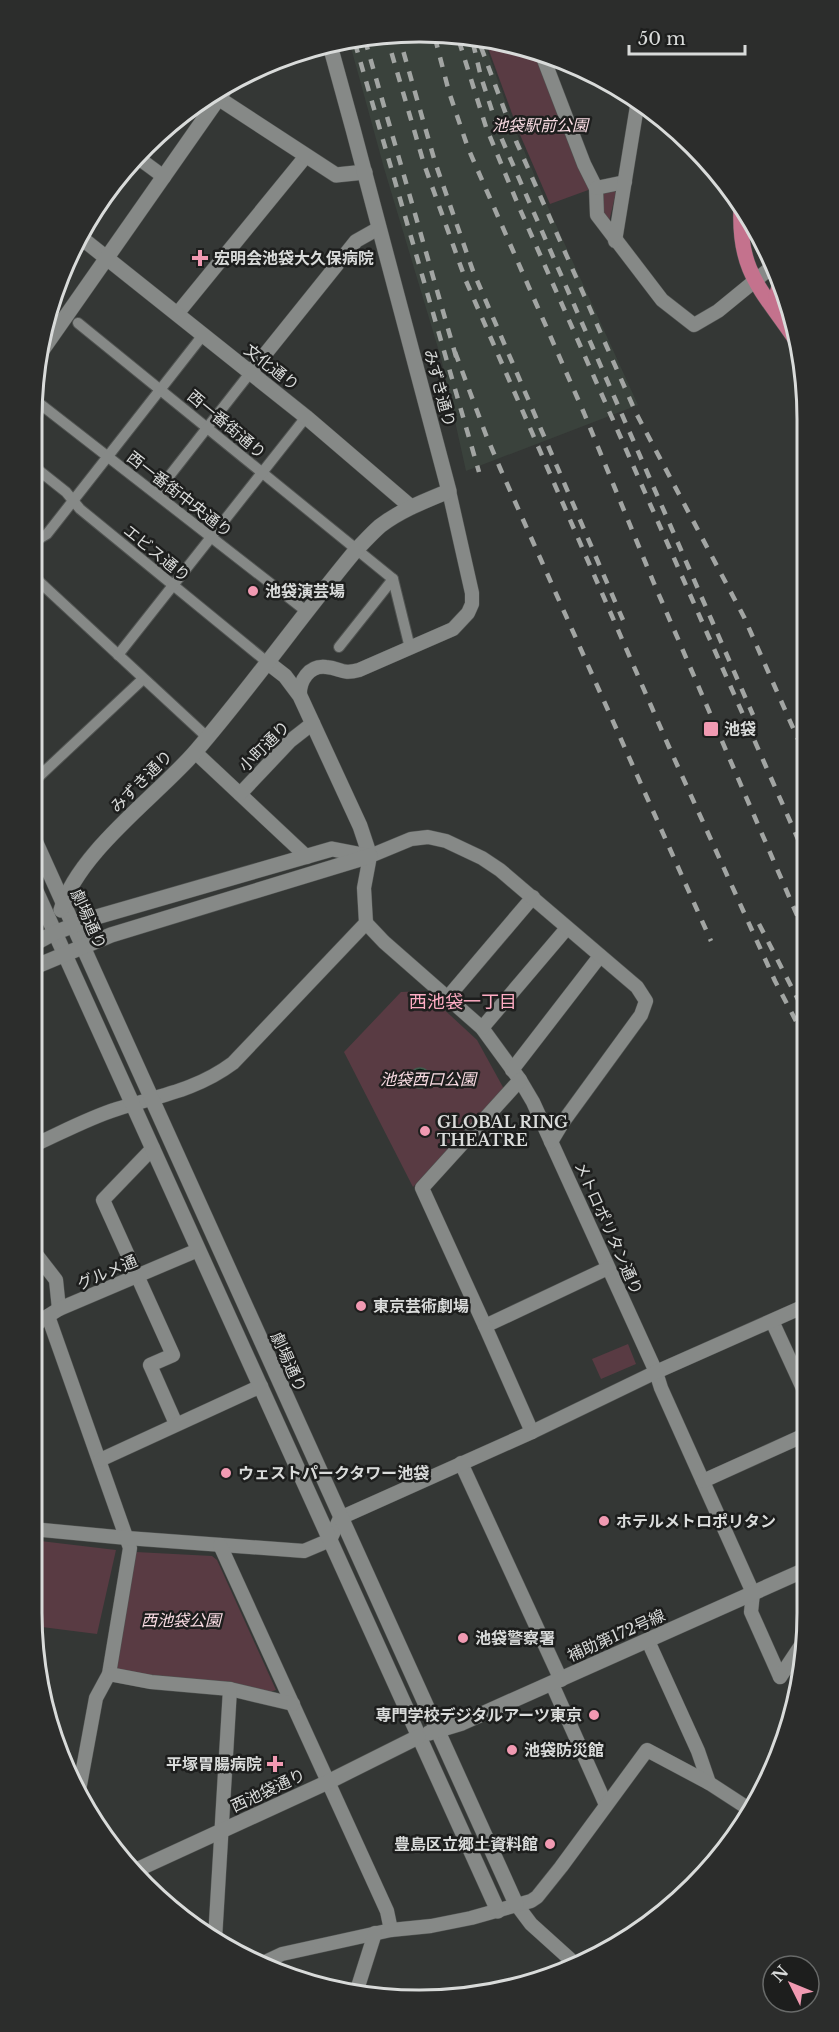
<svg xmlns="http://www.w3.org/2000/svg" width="839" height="2032" font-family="'Libre Baskerville','Noto Sans JP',serif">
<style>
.built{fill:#3a423c}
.green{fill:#593b43}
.water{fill:#022211;stroke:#425a4d;stroke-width:1.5}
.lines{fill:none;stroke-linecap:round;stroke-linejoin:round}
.pedestrian-casing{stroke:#515452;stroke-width:12}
.minor-casing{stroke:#515452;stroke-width:15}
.tertiary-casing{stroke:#515452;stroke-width:16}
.secondary-casing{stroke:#515452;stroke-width:16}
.primary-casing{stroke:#515452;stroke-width:16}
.pedestrian{stroke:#868987;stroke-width:10}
.minor{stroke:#868987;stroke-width:14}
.tertiary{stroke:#868987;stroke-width:15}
.secondary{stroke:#868987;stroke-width:15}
.primary{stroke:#c4728d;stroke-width:15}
.rail{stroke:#a2a5a3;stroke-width:4.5;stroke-dasharray:10 10;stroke-linecap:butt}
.poi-dot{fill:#f19ab2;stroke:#1d1e1d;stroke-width:2}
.labels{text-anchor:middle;stroke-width:5;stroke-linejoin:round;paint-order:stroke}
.park-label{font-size:16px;font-style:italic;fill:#f8dbe2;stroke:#1d1e1d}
.poi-label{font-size:16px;font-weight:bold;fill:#d9dbda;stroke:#1d1e1d;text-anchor:start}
.street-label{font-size:16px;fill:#d9dbda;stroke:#1d1e1d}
.neighbourhood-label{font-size:18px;fill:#feacc3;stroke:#1d1e1d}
.rim{fill:none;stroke:#d9dbda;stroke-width:3}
</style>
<rect width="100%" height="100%" fill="#343735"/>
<path class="built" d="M394,32L485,44L515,129L547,205L638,405L466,471L441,358L384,168L350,44Z"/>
<g class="green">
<path d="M487,45L535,51L591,189L550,204L518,130Z"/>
<path d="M615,191L616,192L609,222L604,217L602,192Z"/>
<path d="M424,991L477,1040L504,1089L413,1187L344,1052L401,992Z"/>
<path d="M628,1344L636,1364L601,1379L592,1359Z"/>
<path d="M32,1540L116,1550L97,1634L34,1626L32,1612Z"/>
<path d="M136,1552L212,1556L217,1560L276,1690L266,1693L226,1682L119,1672L113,1666L124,1619Z"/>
</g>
<circle class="water" cx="420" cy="1078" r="10"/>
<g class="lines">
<g class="pedestrian-casing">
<g id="pedestrian">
<path d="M78,323L393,579L410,648"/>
<path d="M35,400L306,611"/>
<path d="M32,465L66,492L80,509L267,662"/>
<path d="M156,493L250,373"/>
<path d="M32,543L47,534L203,335"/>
<path d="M32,575L207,737"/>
<path d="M339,647L393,579"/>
<path d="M118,655L306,417"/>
<path d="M32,783L143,679"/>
</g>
</g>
<g class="minor-casing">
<g id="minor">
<path d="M541,52L584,164L596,188L597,215L662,300L694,325L718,311L773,266"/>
<path d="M137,157L164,177"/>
<path d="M596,188L625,182"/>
<path d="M615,241L638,100"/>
<path d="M177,314L306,156"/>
<path d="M250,373L356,241L379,228"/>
<path d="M300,696C299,681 309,665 326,667C341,668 342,675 359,670L453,629L468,613L472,604V593L449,491"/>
<path d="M195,752L307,857"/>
<path d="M240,794L290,741L313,723"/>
<path d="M366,923L384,942L482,1028L520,1080L533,1102L656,1372L661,1388L753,1593L751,1612L780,1677"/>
<path d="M448,997L533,897"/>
<path d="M482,1028L567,928"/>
<path d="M512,1070L600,956"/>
<path d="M520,1080L422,1188L485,1326L608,1268"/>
<path d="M32,1146C59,1134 88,1118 117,1109C158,1096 197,1090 233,1063L366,923L364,888L370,856L411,839L428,837L446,841L482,858L500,870L637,987L646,1001L641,1015L563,1122L551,1142"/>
<path d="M153,1148L103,1200L173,1355L150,1365L176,1424"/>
<path d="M32,1249L56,1280L59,1309"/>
<path d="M48,1316L130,1548L109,1674L96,1698L80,1785"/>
<path d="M772,1321L807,1397"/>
<path d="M485,1326L532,1432"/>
<path d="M32,1330L40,1321L59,1309L198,1250"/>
<path d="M100,1460L261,1386"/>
<path d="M461,1463L561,1680"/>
<path d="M703,1481L807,1434"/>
<path d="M32,1529L127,1538L304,1551L330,1540L340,1518L532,1432L656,1372L807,1305"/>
<path d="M220,1545L387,1911L391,1930"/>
<path d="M648,1641L698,1751L709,1783"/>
<path d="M109,1674L151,1682L230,1689L293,1704"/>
<path d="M780,1677L802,1644"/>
<path d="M552,1684L606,1805"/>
<path d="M516,1904L531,1924L572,1961"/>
<path d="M215,1939L230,1689"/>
<path d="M265,1962L282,1954L391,1930L431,1926L471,1918L531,1901L537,1897L561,1867L647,1750L709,1783L749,1809"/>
<path d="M356,1993L375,1933"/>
</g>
</g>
<g class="tertiary-casing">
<g id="tertiary">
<path d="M215,96L336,175L365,172"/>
<path d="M84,240L306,417L411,507"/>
<path d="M43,349L225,89"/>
<path d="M267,662L285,676L300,696L360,826L370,856"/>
<path d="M32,834L516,1904"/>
<path d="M32,882L498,1911"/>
<path d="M61,910C78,852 157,796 196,751C252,686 301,616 356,550C364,542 372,533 380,526C401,510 425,501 449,491L353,129L331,49"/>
<path d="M32,945L54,933L93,918L332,849L368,856"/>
<path d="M32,968L111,935L370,856"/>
<path d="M429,1733L462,1723L807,1569"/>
</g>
</g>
<g class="secondary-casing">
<path id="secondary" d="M132,1872L328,1782L418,1737"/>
</g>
<g class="primary-casing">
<g id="primary">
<path d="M741,208C738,272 762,290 795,339"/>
<path d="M760,236L771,259"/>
<path d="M779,313L776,296L779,287"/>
</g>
</g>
<use href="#pedestrian" class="pedestrian"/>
<use href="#minor" class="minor"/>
<use href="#tertiary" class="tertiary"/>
<use href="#secondary" class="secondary"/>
<use href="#primary" class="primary"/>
<g class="rail">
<path d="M398,33L435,162L473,271L623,620"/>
<path d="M386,34L424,164L466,281L669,747L775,981L806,1040"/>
<path d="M435,38L449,92L468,148L584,413L653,581L806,936"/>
<path d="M365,40L457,360"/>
<path d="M459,41L486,127L519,207L805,855"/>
<path d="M355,43L479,472"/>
<path d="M473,43L481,77L500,135L753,715"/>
<path d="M481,47L516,141L636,413L744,617L805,755"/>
<path d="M455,352L486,435L500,468L711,941"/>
<path d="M759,924L806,1015"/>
</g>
</g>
<g class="poi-dot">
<path d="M197 249h6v6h6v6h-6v6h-6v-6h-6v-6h6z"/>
<circle cx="253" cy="591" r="6"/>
<rect x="703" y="721" width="16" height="16" rx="3"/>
<circle cx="425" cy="1131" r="6"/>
<circle cx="361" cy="1306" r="6"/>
<circle cx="226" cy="1473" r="6"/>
<circle cx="604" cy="1521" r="6"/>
<circle cx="463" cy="1638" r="6"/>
<circle cx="594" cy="1715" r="6"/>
<circle cx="512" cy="1750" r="6"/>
<path d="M272 1755h6v6h6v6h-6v6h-6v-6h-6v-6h6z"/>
<circle cx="550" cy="1844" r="6"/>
</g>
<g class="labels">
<g class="park-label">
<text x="540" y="131">池袋駅前公園</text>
<text x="428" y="1085">池袋西口公園</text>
<text x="181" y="1626">西池袋公園</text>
</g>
<g class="poi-label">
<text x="214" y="264">宏明会池袋大久保病院</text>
<text x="265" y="597">池袋演芸場</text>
<text x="724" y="735">池袋</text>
<text x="437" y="1128">GLOBAL RING<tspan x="437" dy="18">THEATRE</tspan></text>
<text x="373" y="1312">東京芸術劇場</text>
<text x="238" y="1479">ウェストパークタワー池袋</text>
<text x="616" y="1527">ホテルメトロポリタン</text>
<text x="475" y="1644">池袋警察署</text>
<text x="582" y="1721" text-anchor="end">専門学校デジタルアーツ東京</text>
<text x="524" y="1756">池袋防災館</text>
<text x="262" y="1770" text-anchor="end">平塚胃腸病院</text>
<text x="538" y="1850" text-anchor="end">豊島区立郷土資料館</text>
</g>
<g class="street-label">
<text transform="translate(272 367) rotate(38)" y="6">文化通り</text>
<text transform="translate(440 388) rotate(75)" y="6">みずき通り</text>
<text transform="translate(227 424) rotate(40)" y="6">西一番街通り</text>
<text transform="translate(180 494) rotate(38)" y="6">西一番街中央通り</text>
<text transform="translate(157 553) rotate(39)" y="6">エビス通り</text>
<text transform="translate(264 746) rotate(-45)" y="6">小町通り</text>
<text transform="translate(141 781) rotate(-45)" y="6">みずき通り</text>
<text transform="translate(89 919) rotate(66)" y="6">劇場通り</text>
<text transform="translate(609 1228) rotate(66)" y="6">メトロポリタン通り</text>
<text transform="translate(107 1272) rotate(-23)" y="6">グルメ通</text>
<text transform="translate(289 1362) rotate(66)" y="6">劇場通り</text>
<text transform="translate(616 1635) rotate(-24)" y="6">補助第172号線</text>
<text transform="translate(268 1790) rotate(-25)" y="6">西池袋通り</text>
</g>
<g class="neighbourhood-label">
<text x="463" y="1008">西池袋一丁目</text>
</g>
</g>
<path d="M0 0H839V2032H0ZM419 42H420A377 377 0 0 1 797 419V1613A377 377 0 0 1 420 1990H419A377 377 0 0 1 42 1613V419A377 377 0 0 1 419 42Z" fill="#2c2d2c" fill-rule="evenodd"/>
<path class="rim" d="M419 42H420A377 377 0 0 1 797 419V1613A377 377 0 0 1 420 1990H419A377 377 0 0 1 42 1613V419A377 377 0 0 1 419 42Z"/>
<g transform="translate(791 1984) rotate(313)"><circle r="28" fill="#1d1e1d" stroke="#686a69" stroke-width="1.5"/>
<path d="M0-4.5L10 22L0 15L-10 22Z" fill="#f19ab2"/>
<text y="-9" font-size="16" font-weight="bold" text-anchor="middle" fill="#d9dbda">N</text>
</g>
<path d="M629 45v9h116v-9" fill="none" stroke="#d9dbda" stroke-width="3"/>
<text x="638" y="45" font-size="18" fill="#d9dbda" stroke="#1d1e1d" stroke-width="4.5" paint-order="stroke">50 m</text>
</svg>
